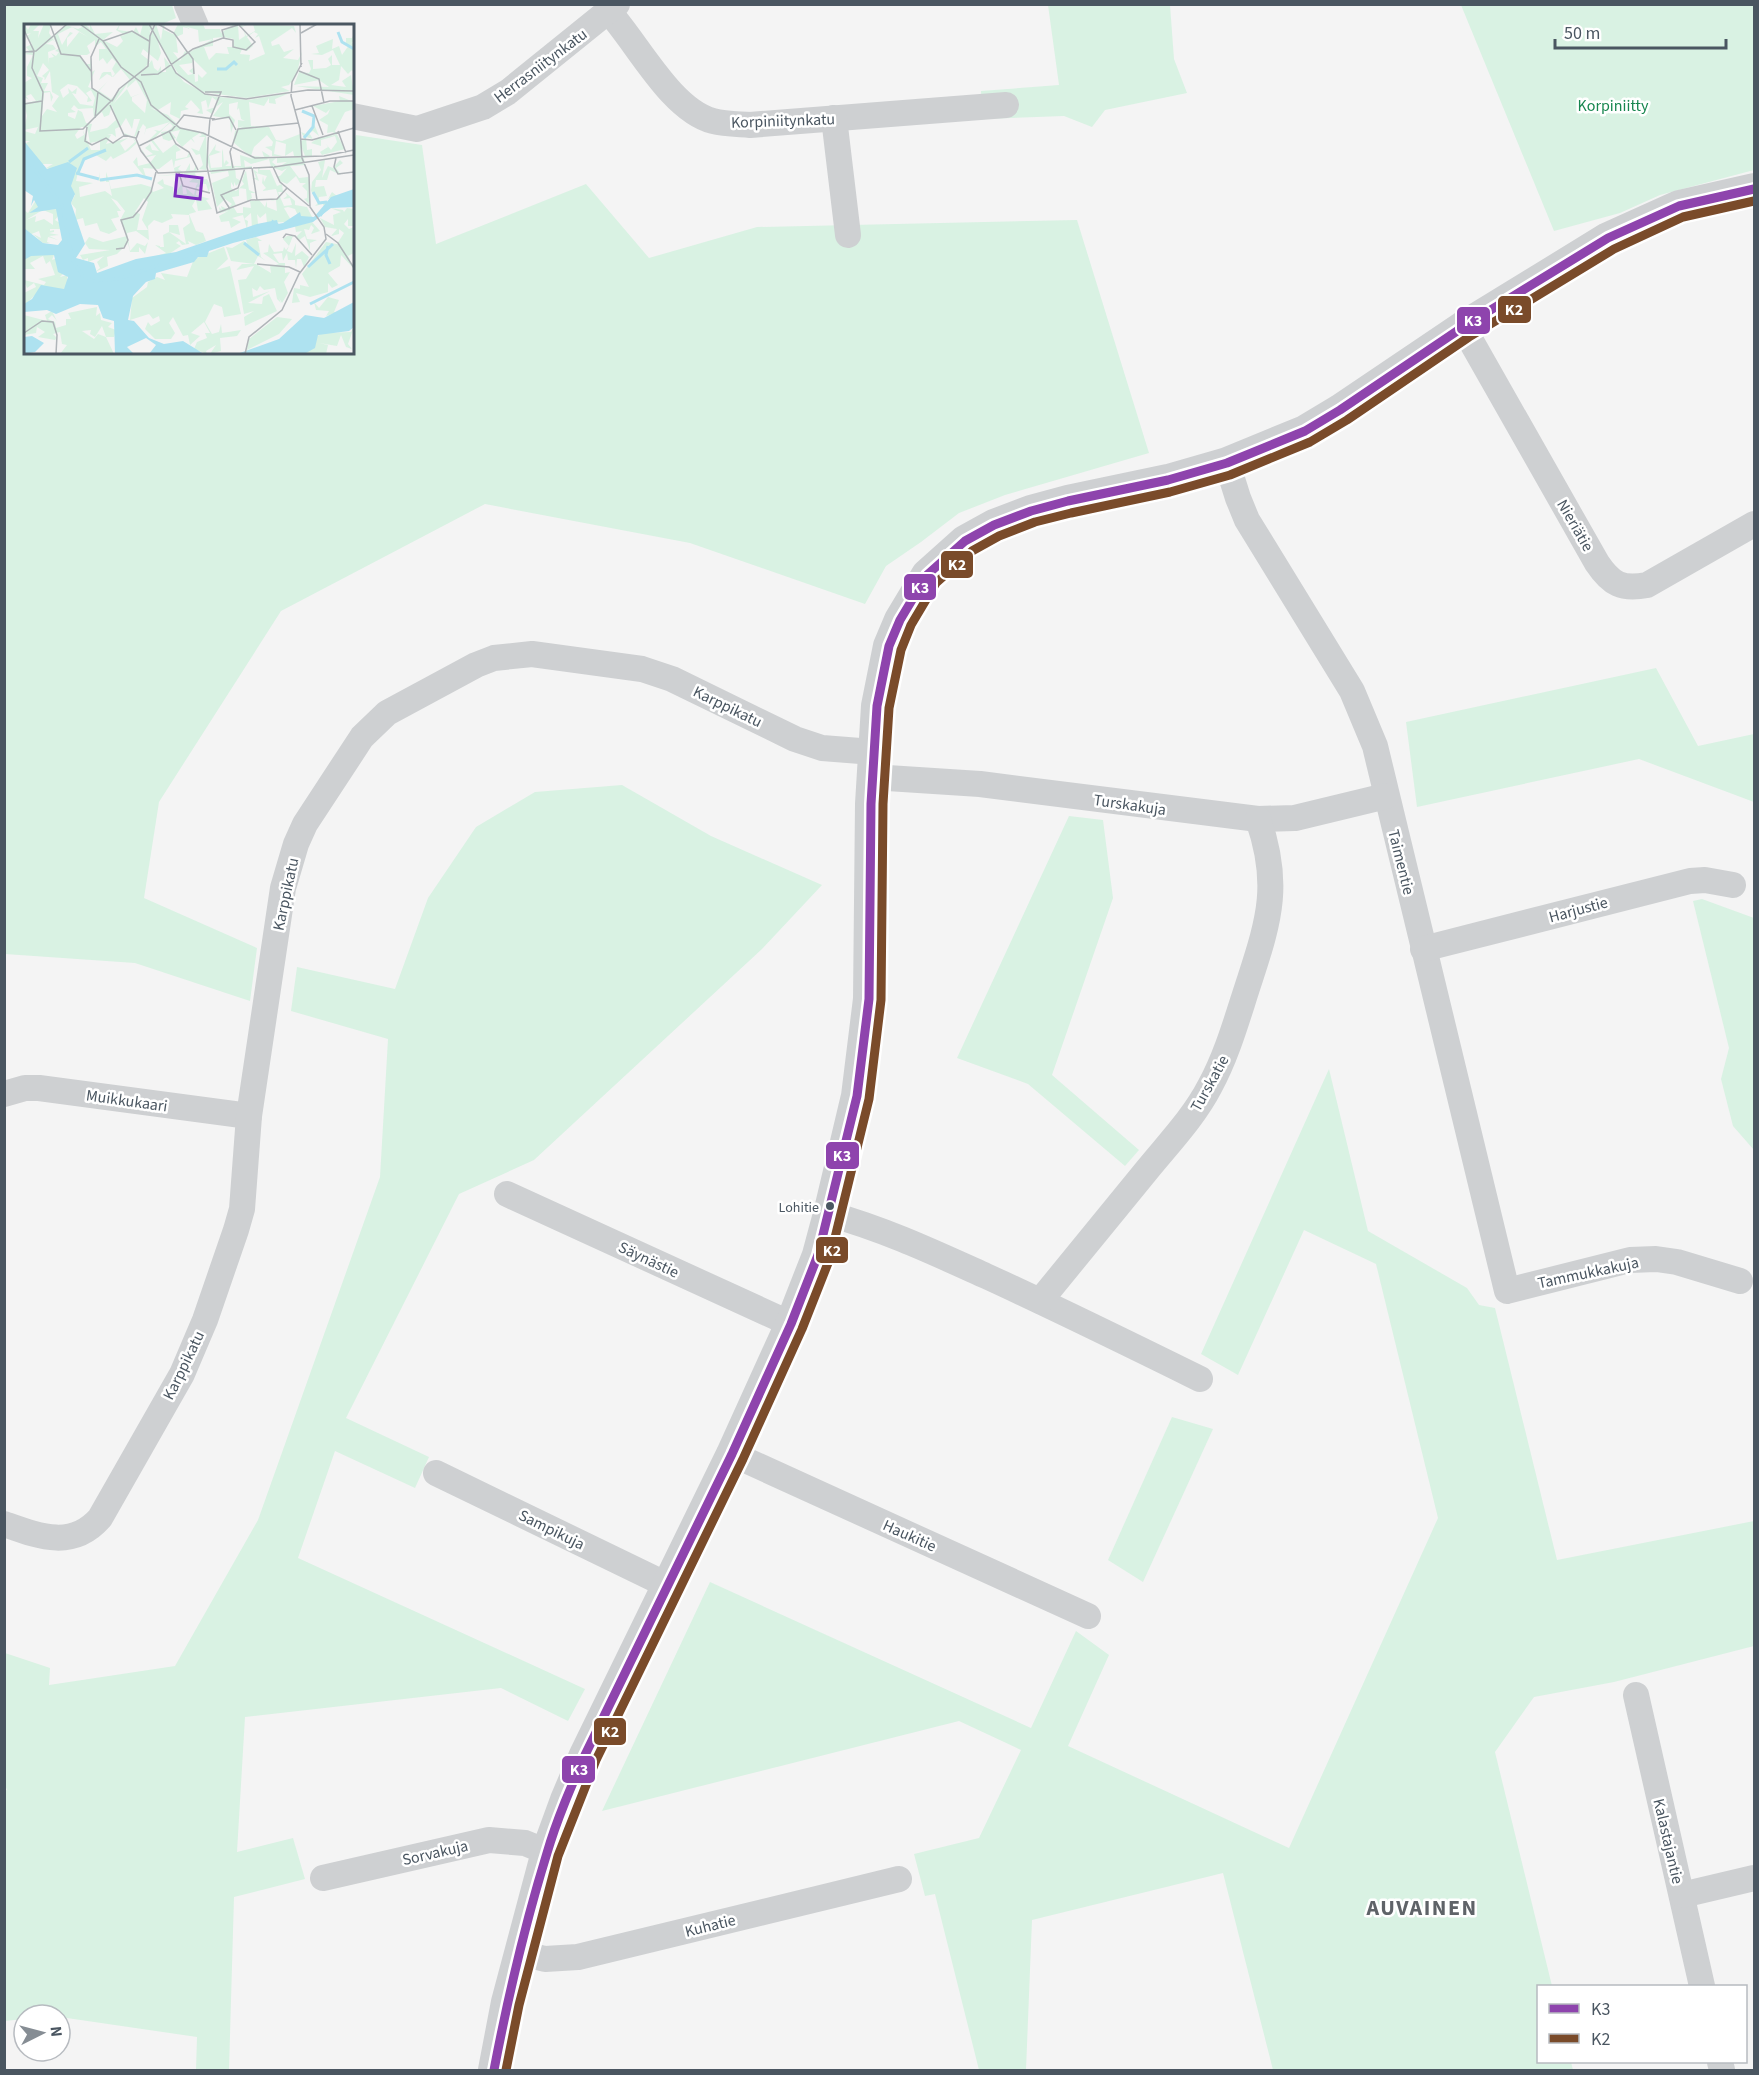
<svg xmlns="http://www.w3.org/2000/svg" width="1759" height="2075" font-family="'Source Sans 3',sans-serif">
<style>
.green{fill:#d9f2e3}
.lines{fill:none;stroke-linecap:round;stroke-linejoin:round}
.minor{stroke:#ced0d2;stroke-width:26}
.tertiary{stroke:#ced0d2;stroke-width:32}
.bus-1-casing{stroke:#fff;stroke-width:14}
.bus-2-casing{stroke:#fff;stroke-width:14}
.bus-1{stroke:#8e44ad;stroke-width:9}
.bus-2{stroke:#7a4b2a;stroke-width:9}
.bus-dot{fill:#4a5661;stroke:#fff;stroke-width:2}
.labels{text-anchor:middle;stroke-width:5;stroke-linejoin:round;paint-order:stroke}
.bus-label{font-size:14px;fill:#4a5661;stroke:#fff;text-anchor:end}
.street-label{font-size:16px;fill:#4a5661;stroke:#fff}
.park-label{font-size:16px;fill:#17864f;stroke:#fff}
.district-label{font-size:22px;font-weight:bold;letter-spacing:1.5px;fill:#5f6368;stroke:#fff}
.inset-river{fill:none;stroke:#aee2f0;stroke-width:3}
.inset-road{fill:none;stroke:#b0b5b9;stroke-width:1.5}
.view{fill:#7b2cbf;fill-opacity:0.15;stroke:#7b2cbf;stroke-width:3}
.inset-edge{fill:none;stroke:#4a5661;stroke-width:3}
.line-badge{stroke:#fff;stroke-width:2}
.badge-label{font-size:16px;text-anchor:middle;font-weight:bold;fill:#fff}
</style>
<rect width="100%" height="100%" fill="#f4f4f4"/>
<g class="green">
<path d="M4,5H172L176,18L160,25L26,26V352H352V151L356,135L422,145L436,244L586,184L649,258L757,227L1077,220L1149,453L1005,495L959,513L921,542L886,566L865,604L690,543L485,504L281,611L159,802L144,898L257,948L250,1001L135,963L5,954Z"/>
<path d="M1048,5H1170L1174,59L1187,93L1105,110L1092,127L1064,116L982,119L981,91L1059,85Z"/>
<path d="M1461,5H1754V170L1660,195L1620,213L1554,231Z"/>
<path d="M1656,668L1698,746L1754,734V802L1639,759L1417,807L1406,722Z"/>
<path d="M622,785L711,836L822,885L762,949L534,1160L459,1194L346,1418L429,1457L415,1488L335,1451L298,1558L585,1689L568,1721L501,1688L245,1717L237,1852L293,1838L305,1879L234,1897L229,2070H196L197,2037L60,2017V2015H24V2019L5,2021L4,1791L7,1790L4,1782L5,1653L50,1668L49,1685L175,1666L258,1520L380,1177L388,1039L291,1011L297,967L395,989L428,898L476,827L535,792Z"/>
<path d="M1069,816L1103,820L1113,898L1052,1075L1139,1150L1125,1166L1028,1084L957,1058Z"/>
<path d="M1702,899L1754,918V1150L1733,1126L1721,1079L1729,1048L1693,901Z"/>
<path d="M1329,1069L1368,1231L1467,1288L1479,1305L1495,1308L1557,1560L1754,1521V1646L1614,1682L1534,1697L1495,1752L1552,1986H1538V2062H1571L1573,2070H1273L1223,1873L1032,1920L1026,2070H979L935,1894L925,1896L914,1854L979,1838L1021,1750L959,1721L602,1811L710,1582L1031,1728L1076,1631L1109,1655L1068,1746L1289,1848L1438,1518L1376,1264L1304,1230L1238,1375L1201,1354Z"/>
<path d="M1172,1417L1213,1429L1143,1582L1108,1560Z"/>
</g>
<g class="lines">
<g class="minor">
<path d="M187,5L196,26"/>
<path d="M609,12C638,44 671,110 713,121C725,124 738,124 750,125L1006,105"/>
<path d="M352,116L417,129L483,107L508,92L617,4"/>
<path d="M834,118L848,235"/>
<path d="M1463,327L1597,563C1611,584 1622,590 1647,585L1754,524"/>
<path d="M1227,463L1238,498L1247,520L1352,691L1375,746L1507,1291L1630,1260L1656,1259L1677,1262L1740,1281"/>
<path d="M872,777L980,784L1258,819L1295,818L1386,796"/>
<path d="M1423,949L1690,881L1705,880L1733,885"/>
<path d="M4,1094L25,1088H39L249,1116"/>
<path d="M507,1194L791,1324"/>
<path d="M829,1214C884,1229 935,1253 986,1276C1058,1309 1129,1344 1200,1379"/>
<path d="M1040,1301C1076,1257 1111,1214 1147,1170C1169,1143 1194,1117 1210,1086C1228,1053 1238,1015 1250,979C1270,918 1280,882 1258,819"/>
<path d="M732,1454L1088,1616"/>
<path d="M436,1473L667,1585"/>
<path d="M4,1524C38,1536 72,1550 100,1518L182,1374L205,1320L236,1230L242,1209L249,1116L283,888L296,844L305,824L362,737L387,713L476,665L494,658L532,654L642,669L672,679L795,739L822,748L873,752"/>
<path d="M1636,1695L1702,1986"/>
<path d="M323,1878L489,1840L525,1843L547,1852"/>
<path d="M1682,1895L1754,1878"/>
<path d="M521,1953L545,1959L578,1957L899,1879"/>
<path d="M1720,2062L1722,2070"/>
</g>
<path class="tertiary" d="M494,2070L507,2002L547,1852L566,1800L585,1755L732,1454L791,1324L818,1255L829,1214L857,1096L869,999L871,804L877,706L889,646L900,620L927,575L965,541L994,525L1031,511L1068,501L1168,480L1227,463L1305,431L1340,410L1463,327L1608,238L1679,206L1754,189"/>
<g class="bus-1-casing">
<path id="bus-1" d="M494,2070C508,1997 525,1924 547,1853C557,1819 571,1787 585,1755L732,1454L791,1324L818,1255L857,1096L869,999L871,804L877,706L889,646L900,620L927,575L965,541L994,525L1031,511L1068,501L1168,480L1227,463L1305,431L1340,410L1463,327L1608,238L1679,206L1754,189"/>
</g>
<g class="bus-2-casing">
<path id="bus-2" d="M506,2070L519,2005L558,1856L596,1760L743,1459L802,1329L830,1258L869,1099L881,1000L883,804L889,708L901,650L911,625L936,583L972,551L999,536L1035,522L1071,513L1170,492L1230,475L1310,442L1347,420L1469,337L1614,249L1683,217L1754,201"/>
</g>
<use href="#bus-1" class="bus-1"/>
<use href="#bus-2" class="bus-2"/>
</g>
<circle class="bus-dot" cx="830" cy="1206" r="5"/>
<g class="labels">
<g class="bus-label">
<text x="819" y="1212">Lohitie</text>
</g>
<g class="street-label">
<text transform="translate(540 65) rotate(-37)" y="6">Herrasniitynkatu</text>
<text transform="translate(783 120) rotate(-2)" y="6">Korpiniitynkatu</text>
<text transform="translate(1576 525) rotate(60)" y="6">Nieriätie</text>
<text transform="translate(728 706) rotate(26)" y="6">Karppikatu</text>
<text transform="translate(1130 804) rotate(8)" y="6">Turskakuja</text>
<text transform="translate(1402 862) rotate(76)" y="6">Taimentie</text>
<text transform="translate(285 894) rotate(-78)" y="6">Karppikatu</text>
<text transform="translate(1578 909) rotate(-15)" y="6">Harjustie</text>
<text transform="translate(1209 1083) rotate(-61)" y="6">Turskatie</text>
<text transform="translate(127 1100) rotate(8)" y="6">Muikkukaari</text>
<text transform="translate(649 1259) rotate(25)" y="6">Säynästie</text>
<text transform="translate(1588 1272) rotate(-12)" y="6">Tammukkakuja</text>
<text transform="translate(183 1365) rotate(-64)" y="6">Karppikatu</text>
<text transform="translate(552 1529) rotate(26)" y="6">Sampikuja</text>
<text transform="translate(910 1535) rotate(24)" y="6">Haukitie</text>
<text transform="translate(1669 1841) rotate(77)" y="6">Kalastajantie</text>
<text transform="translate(435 1852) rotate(-13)" y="6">Sorvakuja</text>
<text transform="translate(710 1925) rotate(-14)" y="6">Kuhatie</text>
</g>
<g class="park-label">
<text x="1613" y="111">Korpiniitty</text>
</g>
<g class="district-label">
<text x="1422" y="1915">AUVAINEN</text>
</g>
</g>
<g transform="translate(24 24)">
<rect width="330" height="330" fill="#f4f4f4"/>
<path d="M0,0L4,6L7,0H16L9,7H15L14,14L20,0H27L25,9L31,18L29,16L22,20L29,21L32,25L24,28L25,40V34L30,33L27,29L32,32L35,28L31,27L35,24L29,13L42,1L54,5L58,3L55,0H61L66,5V0L71,10L89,8L79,16L93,23L99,17L96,12L101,11L92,6L96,0L94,6L109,8L112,3L116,11L119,0L129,2L126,8L123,1L127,11L132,0L137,16L139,3L133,0H141L140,6L149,10L154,0H179L181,5H196L197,9L210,0H216L219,2L221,1H223L218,3L214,0L215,16L221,12L220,6L222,12L231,7L229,0L270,2L272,9L268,4L247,18L248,22L255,20L260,28L270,25L259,34L274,36L278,28L273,49L265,61L257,63L266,67L222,74L179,68L155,51L134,18L137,29L134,37L119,25L117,30L126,37L114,53L128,36L130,44L134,47L137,42V48H142L140,33L160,58L186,72L224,76L266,69L251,75L252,80L245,79V74L240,82L225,78L227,102L245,103L252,116L258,117L276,110L277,117L281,115L277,108L282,110L290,100L295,112L289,107L285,109L289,115L282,113L283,126L288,125V132H281L278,124L277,132H270L269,127L261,132L262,120L252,117L250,130L258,132H248V127L241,123L248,122L249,118L243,111L230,123L227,132L240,133L238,127L246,132L243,135L252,134L248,138L254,143L263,138L253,139V134L286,133L280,134L281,141L266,142L275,154L284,153L282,144L285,156V180L280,175L283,174V167L278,162L282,159H276L272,152L263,160L256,157L252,152H256L263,144L258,147L247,143L245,135L227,140L220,136L221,143L228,142V145L211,143L212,154L217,157L212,162L210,158V163L207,158V164L212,167L220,160L218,157L221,148L222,147L225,166L232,169H227L228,174L223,177L222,165L215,164V172L208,173L212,181L209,182L213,189H219V183L227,184L226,177L235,176L241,183L243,177V183L253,187L252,176L246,177L255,174L252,165L238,167L242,164L238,159L239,152L240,158L243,152L232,149L235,157L228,154H232L229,145L234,149V144L237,143L235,146H246L253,162L258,160L259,168H254L260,182L268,181L266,174L259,175L263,172L261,168L271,177V181L283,183L288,193L275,194L271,185L264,183L260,184L267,196L262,198L243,199L242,189L236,194L233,190L234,200L228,204L227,189L220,195L224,197L223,205L219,191L208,194L217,198L207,204L205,197L197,198L195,192L204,187L196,189L195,183L198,186L197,182L203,185L208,180L201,175L193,183L188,159L205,152L204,147L187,150L183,135L182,146L175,145L179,141L176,130L172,131L167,124L175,127L181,113H175L178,111L176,109L168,114L171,119L167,115L158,123L152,116L156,106L147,108L152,114L145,117L139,115L137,108L144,107L146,111L144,107L149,102L146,99L140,104L129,116L139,129L151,120L157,126L152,128V135L163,133L165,128L166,133L151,137L150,144L157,141L154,145L159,148L151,149L148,135L135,145L119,144L123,156L109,138L113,133L114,142L126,139L132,131L123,133L119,129L117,124L122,132L129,130L121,124L126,120L128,126L135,127L127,117L122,119L133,108L130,106L136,107L146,98L122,105L120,112L122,103L119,100L112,112L110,113H108L103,112L101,111L100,109L110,113L116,95H110L108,105L102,94L97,102L102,107L97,102L91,105L92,113L88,110L83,111H87L82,120L104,114L96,119L101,127L111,118L109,114L113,119L104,127L89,135L87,132L82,137L70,130L56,140L52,157L69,159L55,163L56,173L81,167L88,172L85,158H82L75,157L76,148V156L82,158V148L85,157L87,165L117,160L127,163L129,168L140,164L133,159L139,155L140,160L149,163L150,172L158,159L159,170H163L162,164L170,171L172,162L174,159L165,158L171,153L163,151L161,156L160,149L152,155L151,151L131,152L155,150L161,148L166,139V146H170L172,141V146L179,148L171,149L173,156L183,155L186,161L185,169L182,160H175L178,163H173L172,171L186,175L182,176L188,185L174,187L172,175L168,182L172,188L165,190L172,207L179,209L182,217L172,221L164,217L165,220L158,221L155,217L152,219L157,222L145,230L125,234L142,229L131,221L136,222L137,210L136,223H140L139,211L145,208V201H154L156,211L145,208L162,220L159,204L166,199L165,191L147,190L149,194L138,199L130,196L124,202L125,216L112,207L103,209L106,227L113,219L121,222L124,218L121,230L115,223V228H106L104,219L93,230L83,233L84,242L71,248L76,244L73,238L80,232L64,238V234L59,236L56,231L86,226L65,225L61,219L65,213L79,218L103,212L96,196L101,187L93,177L87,174L97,187H93L95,193L87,195L93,206L85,210L76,207L73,199L61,202L59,194L51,196L52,185L47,179L51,171H45L30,146L22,144L29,140H17L0,120L6,117H0V107L11,110L14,103L0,106L3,92L0,79L12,77L7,70L2,72L5,76L0,73V59L8,54L3,52V43L9,31L0,30L6,28L2,23L8,20L2,13L7,9L0,11ZM160,2L174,6L175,18L189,15L164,29L161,27L156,37L149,28L154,29L152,13L159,10V3L167,5ZM48,3L64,13L55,8L43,23V14L49,9L46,8L38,21L34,10ZM230,8L234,10L231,14L235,12L241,30L225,37L226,31L216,30L218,25L223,27L229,22L223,13ZM199,13L210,15L209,23H203L205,30L192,29L185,36L180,23L189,22V14ZM71,16V23L77,18L82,25H75V37L79,34L83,40L88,34L92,38L88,45L91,50L88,53L87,48H80L78,49L75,56L83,50L89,53L97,45L106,56L87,75L75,67L84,57L74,67L64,63L71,46L68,48L67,33L66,40H62L56,31H63L66,29L63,22ZM169,35L183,49L178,54L174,50V57L171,58L170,43L165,47L169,50L164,51L155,41L168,39ZM19,39L25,46L18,52L21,54L20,55L21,56L26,47L28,68L35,72L28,82L33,88L23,85L18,92L20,69L26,68L27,78L29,73L26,67H20L24,59H17L19,54L13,52ZM112,56L123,76L121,89L108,77V73L118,69L107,73L103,65L89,80L104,59L103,64ZM44,60L53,62L64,73L63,78L68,77L62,69L67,66L71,74L69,82L56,80L48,69L52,70L53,64L48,68L44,64L45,69L39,74L36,66ZM188,73L193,77L192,83L182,86L188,90L193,82L199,78L189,92L206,95L207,109L211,96L205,90V80L214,78L213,86L215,84L217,95L221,97L214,96V104L220,102L211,107L209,118L229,135L216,131L217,142H209L207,134V142H201L205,139L202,136L200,140L199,128L198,125V143L187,144L185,132L197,128L191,126L192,120L183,134L182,109L157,104L144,91L126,84L134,86L147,78L146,90L156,95L157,87L165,85L161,83L167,76L176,86L173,89L179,90L177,78L182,76L184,85ZM50,81L54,85L69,84L70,94L78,88L80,93L85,91L88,82L92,96L83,104L66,108L68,100L62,99L58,88L54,86L51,95L44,92V89L52,88L47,85ZM57,103H63L66,119L76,117V126H67L59,106L60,111L53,115L51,111ZM120,174L124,178L118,196L124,206H113L116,190L111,188ZM330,9V17L326,20L330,18V49L328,46L324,50L317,42L315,56L307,61L322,63L318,57L327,51L330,71L272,62L305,63L295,56L270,61L275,48L285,49L287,45L284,36H289V45L302,44L307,41L304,35L308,31V41H316L309,26L298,31L287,30L295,29L292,22L309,15L308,25L315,22L318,31L325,21L316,17L322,19V14H328ZM315,72L330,78V85L321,88L311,107L321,125L298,131L296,128L304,123L302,120L307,126L313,118L311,112L297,116V122L287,119L295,113L311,111L309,108L303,109L304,101L295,96L304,90L306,85L302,89L289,82L316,77ZM301,136L298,154L304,142L309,144L316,136L319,139L312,144L317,151L306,146L303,156H292L291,163L300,162L303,172L295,173V178L303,177L308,168L313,172L304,175L300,184L292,192L300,183L299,180L291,182L295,178L287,167L288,158L297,146L294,138ZM12,176L16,181L13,186L17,187L2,196L12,192L11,198L20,195L29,201V190L19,186L33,185L35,191L31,196L36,199V205H26V207L30,206V208L25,209L35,211L25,212L34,216L24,213L23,218L26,219H19L9,210L17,214L15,207L5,211L0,207V186L4,189ZM306,184L319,186L320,188L323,184L330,185L329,202H324V195L320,200L325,205L330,203V229L324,232L330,245L317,231L316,242L304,249L314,261L308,264L304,259V268L286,273L272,269L276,278L268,279L270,264L276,265V261L285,263L278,250L302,218L313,220L320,209L315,205V210L307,212L313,205L301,203L296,194L310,201L309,191L317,188ZM288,198L296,207L287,210L290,204L287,201L285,206L280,205L283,215L293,216L286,219V227L281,212L275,216L272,213L278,207L272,208L271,202ZM263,212H269L263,227L268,229L272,219L271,232L278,227L285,233L280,243L277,235H273L272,244L271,236H264L263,229L259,237L258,229L249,230L255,239H261V249L266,248L260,258L264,269L258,279L255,274L257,279L253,275L251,264L240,266L236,262L233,267L228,264L229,273L246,267L224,279L238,280L239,273L245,270L253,287L221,302L220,293L230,287L220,290L214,256L222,255L230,242L212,246L218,240H232L247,249L246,242L255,240L239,229L244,228L245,220L250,228L259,227L260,223L262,226L265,222L259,215ZM232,213L238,217H234L237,233L242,237L234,232L230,240L207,237L202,223L208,224L220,217L224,222L222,216ZM200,223L204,235L192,246L206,242L217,290L200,293L198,283L190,280L181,298L188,310L195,308L197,300L198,309L217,306L213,312L196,314L197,327L186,330L192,321L182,327L183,330L170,325L173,318L183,314L181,309H186L180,298L167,309L176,312L166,321L164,311L159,312L149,293L145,299L151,309L147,315H131L121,305L124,298L127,302L136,297L135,292L129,295L125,290L106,296L108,274L123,263L124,258L133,253L141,256L137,249L163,253L170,235ZM7,231H30L28,236L33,234L40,249L36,253L43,251V260L40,265H17L1,281L0,269L12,263L10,259L3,264L0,256L20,261L22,258L14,255L31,251L26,237L22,240L19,232L6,239L11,245H1L0,234ZM304,273L315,276L310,288H315L302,292L305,287L292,286L290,278L295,284ZM73,283L72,292L76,289L77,296L88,299L84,303L92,306L90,313H82L78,302L71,313L66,310L67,306L58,307L70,315L74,310L82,313L90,330H36L43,321L38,320L36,308L29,310L33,314L31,316L14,313L21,308L13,303L14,296L12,309L0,311V291L23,297L21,291L28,287L33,297L28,291L24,295L31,298L32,304L42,301V295H47L44,289ZM253,293L268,295L255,310L223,326L225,315ZM330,303L324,320L328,325L322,323L317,311L313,322L295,319L304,321L302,330H274L290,324L292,313L298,309L327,308Z" fill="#d9f2e3" fill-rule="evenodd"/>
<path d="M0,117L23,145L44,138L53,144L47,162L51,170L47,179L61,220L52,234L70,239L73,249L112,235L152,228L233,200L253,196L254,200L259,199L276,188L277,192L290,193L307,173L330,165V183L307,184L289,198L209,219L185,227L183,233H174L170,238L132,249L131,255L122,258L109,272L104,296L110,297L125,314L140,320L159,317L180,330H125L132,321L122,314L103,323L110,330H91L90,297L79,294L74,281L56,280L32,290L23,286L0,288V280L8,275L17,261L40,265L44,253L34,248L30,231L7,232L0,236V204L19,219L34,221L38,216L32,185L5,189L14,183L10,176L7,182L9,172L0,166ZM330,278V303L325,307L294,311L291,324L282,329L213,330L255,315L281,291L300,294ZM8,312L20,319L11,328L0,330V313Z" fill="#aee2f0"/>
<path class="inset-river" d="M314,8L318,18L330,25M193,45H202L210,38L213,41M278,87L290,92L289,103L280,114M0,132L38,181L49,237L58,251L69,257L94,255L248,203L249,198L257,203L292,194M45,138L64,124M52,149L75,155M54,149L60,135L82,126M76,156L113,151L128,155M289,168L295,179L303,178M296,192L308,175L330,173M220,219L235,231M304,222L302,231L306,240M284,243L309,220M286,280L330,258"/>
<path class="inset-road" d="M26,0L37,30L56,32L67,47M56,0L79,17L97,43L117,58L127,81L156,104L179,109L231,134L300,132L330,126M125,0L152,49L181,70L222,75L284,66L330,67M134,0L150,9L164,29M276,0L277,43M0,6L10,27L8,44L19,68L16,107L59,105L88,76M277,9L293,0M200,14L198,6L214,1M75,15L67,33L68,64L87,77M79,17L108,7L125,17M0,28L12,27L43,0M164,28L169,35L170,50M275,47L295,55L300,79M117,51L134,50L169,25L199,14L209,16V23L222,26L231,18L214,0M181,68H197L186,95M88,77L95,65L124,42L126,12L131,0M0,80L18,77M86,81L100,111L112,114M288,82L299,111M271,86L306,77H330M71,94L74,68M188,96L205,93L212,106M63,103L61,117L68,121L82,114L89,119L101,111M115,107L112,115L117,127L134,149L188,147M145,107L152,120L165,128L174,146M314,107L322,129M277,115L288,116L330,104M184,118L183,143L193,189L227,176L253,175L263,164M184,118L186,95M115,122L148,106L160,91L191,95M312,134L310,143L314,150L330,148M249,143L256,158L285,182M250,143L330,131M209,144L206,128L214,105L275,99M228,144L233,176M229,144L249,143M188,147L228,144M155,149L159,162L186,169M206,185L197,171L214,164L221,144M302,210L314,219L330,244M259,214L262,210L271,212L288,231M92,225L100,224L104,216L97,196L109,193L116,185L127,168L132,148M233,240L265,243L276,248M0,309L18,297L29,298L33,311L32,330M221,330L225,313L258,286L275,250L302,215L300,203L286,183L285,151L278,134L276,105L267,72L268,58L278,39"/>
<path class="view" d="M153,151L178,154L176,175L151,172Z"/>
<rect width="330" height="330" class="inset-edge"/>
</g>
<g class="line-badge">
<rect x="1497" y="295" width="35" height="29" rx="6" fill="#7a4b2a"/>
<rect x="1456" y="306" width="35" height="29" rx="6" fill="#8e44ad"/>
<rect x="940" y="550" width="34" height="29" rx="6" fill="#7a4b2a"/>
<rect x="903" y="573" width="34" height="28" rx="6" fill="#8e44ad"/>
<rect x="825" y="1141" width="35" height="29" rx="6" fill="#8e44ad"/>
<rect x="815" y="1236" width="34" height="28" rx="6" fill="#7a4b2a"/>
<rect x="593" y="1717" width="34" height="29" rx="6" fill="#7a4b2a"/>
<rect x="561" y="1755" width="35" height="29" rx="6" fill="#8e44ad"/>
</g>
<g class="badge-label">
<text x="1514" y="315">K2</text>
<text x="1473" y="326">K3</text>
<text x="957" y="570">K2</text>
<text x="920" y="593">K3</text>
<text x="842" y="1161">K3</text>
<text x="832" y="1256">K2</text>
<text x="610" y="1737">K2</text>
<text x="579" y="1775">K3</text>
</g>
<rect width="1759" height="2075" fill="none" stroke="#4a5661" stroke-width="12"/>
<rect x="1537" y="1985" width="210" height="78" fill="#ffffff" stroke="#b7bbc0" stroke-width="1.5"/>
<rect x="1549" y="2004" width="30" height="9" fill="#8e44ad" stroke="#b7bbc0" stroke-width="1.5"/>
<text x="1591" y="2015" font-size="18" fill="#4a5661">K3</text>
<rect x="1549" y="2034" width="30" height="9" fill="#7a4b2a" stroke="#b7bbc0" stroke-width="1.5"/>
<text x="1591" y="2045" font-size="18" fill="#4a5661">K2</text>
<g transform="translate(42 2033) rotate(84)"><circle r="28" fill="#ffffff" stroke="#b7bbc0" stroke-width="1.5"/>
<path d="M0-4.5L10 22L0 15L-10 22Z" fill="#868d94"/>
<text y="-9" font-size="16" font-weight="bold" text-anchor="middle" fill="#4a5661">N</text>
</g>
<path d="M1555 39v9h171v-9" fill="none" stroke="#4a5661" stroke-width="3"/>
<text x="1564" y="39" font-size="18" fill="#4a5661" stroke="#ffffff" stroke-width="4.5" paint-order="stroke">50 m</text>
</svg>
